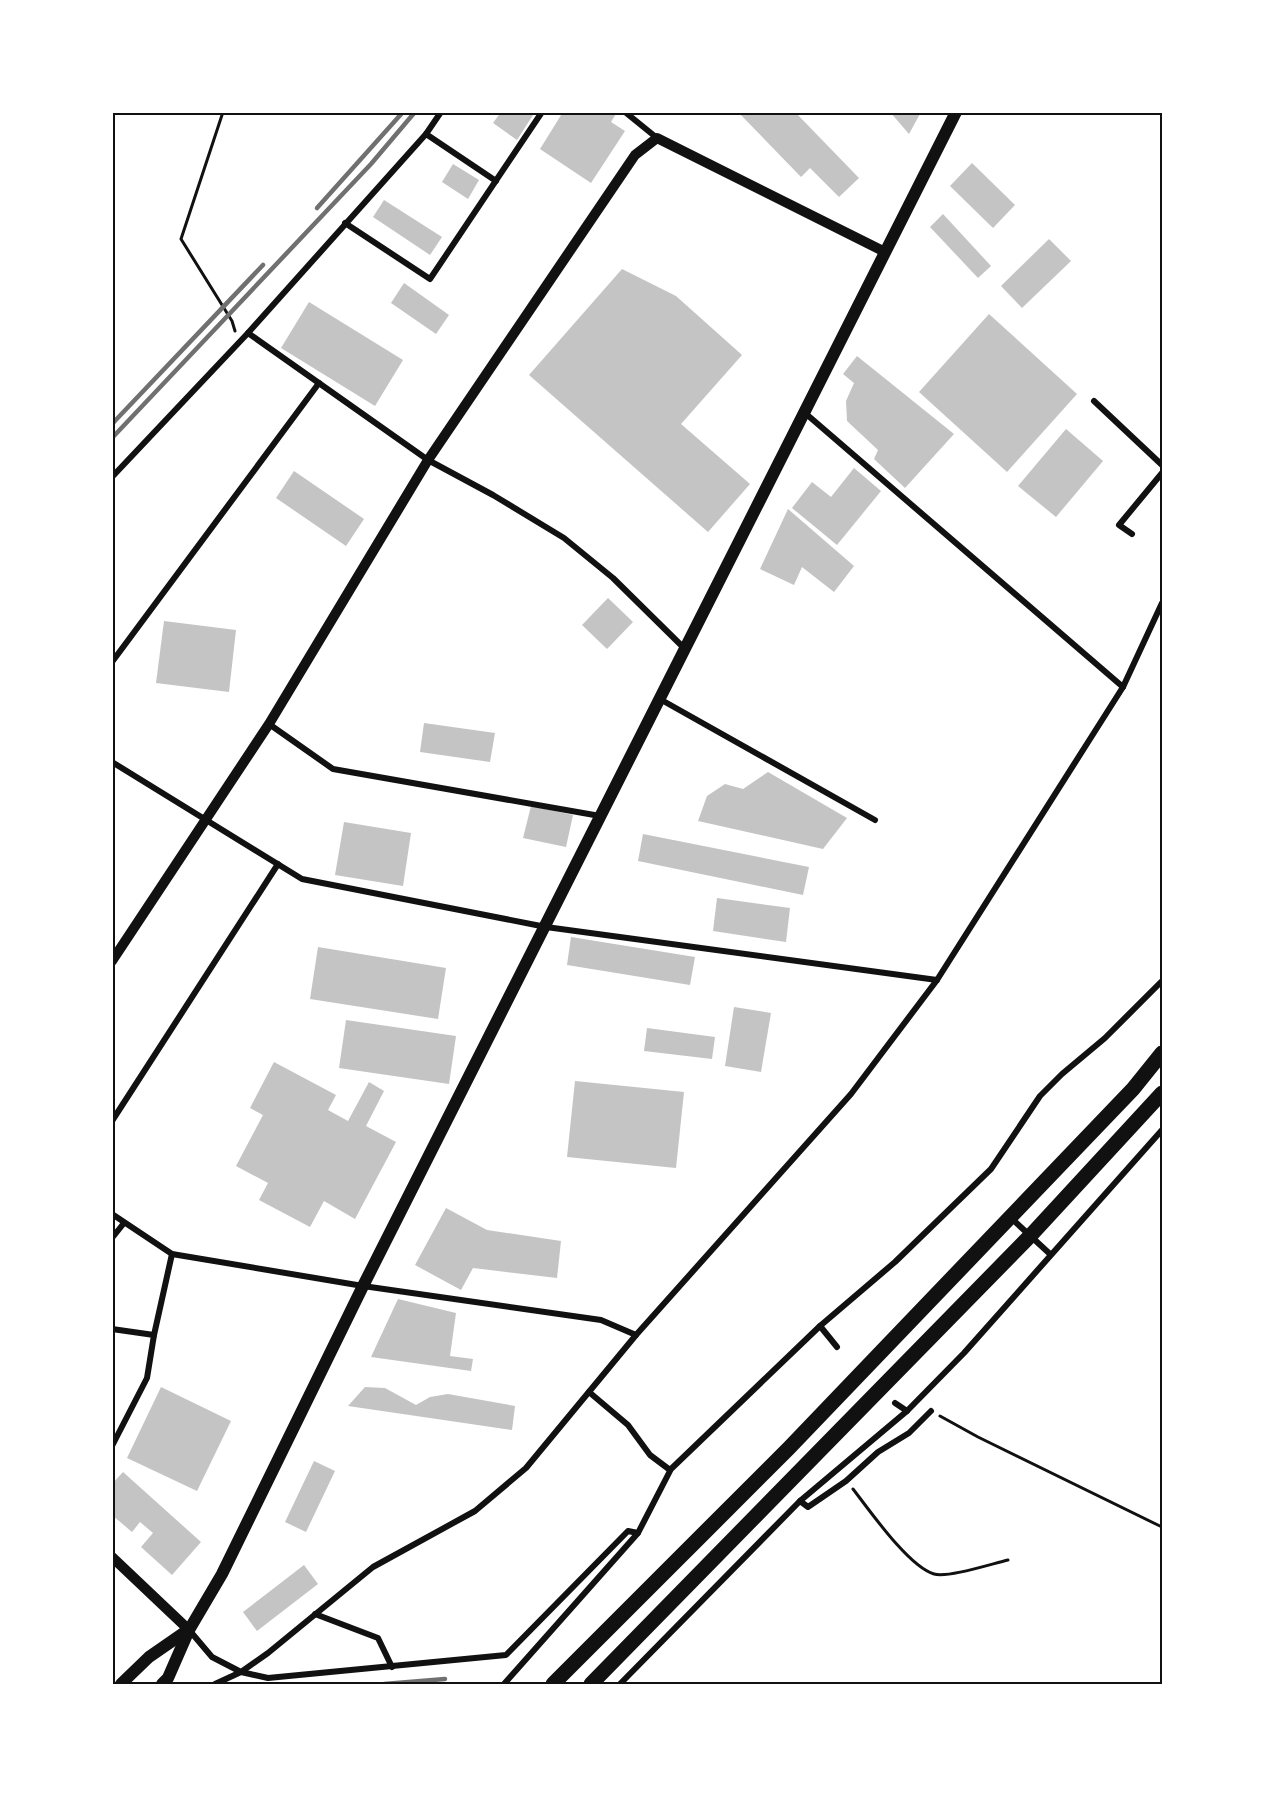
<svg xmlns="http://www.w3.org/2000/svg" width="1275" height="1797" font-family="Montserrat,sans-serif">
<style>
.building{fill:#c4c4c4}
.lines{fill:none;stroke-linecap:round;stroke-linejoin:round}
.path{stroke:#111;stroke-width:3}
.minor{stroke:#111;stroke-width:6}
.tertiary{stroke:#111;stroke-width:10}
.secondary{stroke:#111;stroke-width:12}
.trunk{stroke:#111;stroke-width:15}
.rail{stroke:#707070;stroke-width:4.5}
.neatline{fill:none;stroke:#111;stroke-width:2}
</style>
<rect width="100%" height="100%" fill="#fff"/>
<g class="building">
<path d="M501,112H535L517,140L493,123Z"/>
<path d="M563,112H617L611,122L625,131L591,183L540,149Z"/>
<path d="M738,112H795L859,178L839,197L810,168L801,177Z"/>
<path d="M890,112H921L909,134Z"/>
<path d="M972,163L1015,205L993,228L950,186Z"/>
<path d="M453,164L479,180L468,199L442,182Z"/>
<path d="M384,200L442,237L430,255L373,217Z"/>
<path d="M943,214L991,266L978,278L930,227Z"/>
<path d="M1049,239L1071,261L1022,308L1001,286Z"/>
<path d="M622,269L676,296L742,355L681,424L750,484L708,532L529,375Z"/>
<path d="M404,283L449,315L436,334L391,303Z"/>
<path d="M309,302L403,360L375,406L281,348Z"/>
<path d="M989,314L1077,394L1007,472L919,392Z"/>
<path d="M857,356L954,434L905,488L874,459L878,450L847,421L846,401L854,383L843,374Z"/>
<path d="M1066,429L1103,461L1056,517L1018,486Z"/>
<path d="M854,468L881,491L837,545L792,508L812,482L831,497Z"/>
<path d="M294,471L364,519L346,546L276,498Z"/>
<path d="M788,509L854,566L834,592L802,567L794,585L760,569Z"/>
<path d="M608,598L633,622L607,649L582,625Z"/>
<path d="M164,621L236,630L229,692L156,683Z"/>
<path d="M424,723L495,733L490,762L420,752Z"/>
<path d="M768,772L847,818L823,849L698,821L707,796L725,784L743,789Z"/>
<path d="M531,806L573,815L566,847L523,838Z"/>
<path d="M344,822L411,833L403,886L335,875Z"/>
<path d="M643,834L809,867L803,895L638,861Z"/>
<path d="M717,898L790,908L786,942L713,931Z"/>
<path d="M571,937L695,957L690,985L567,965Z"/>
<path d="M318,947L446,968L438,1019L310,999Z"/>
<path d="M734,1007L771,1013L761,1072L725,1066Z"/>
<path d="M346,1020L456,1036L449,1084L339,1068Z"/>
<path d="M647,1028L715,1037L712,1059L644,1051Z"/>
<path d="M274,1062L336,1095L328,1110L348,1121L369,1082L384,1091L366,1126L396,1142L355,1219L324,1201L310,1227L259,1200L268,1183L236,1166L263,1115L250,1108Z"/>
<path d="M575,1081L684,1092L676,1168L567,1157Z"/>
<path d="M446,1208L487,1230L561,1241L557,1278L473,1268L461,1290L415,1265Z"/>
<path d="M398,1299L456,1313L450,1356L473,1359L471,1371L371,1357Z"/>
<path d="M161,1387L231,1421L197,1491L127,1458Z"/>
<path d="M365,1387L385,1388L416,1405L430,1397L448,1394L515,1406L512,1430L348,1406Z"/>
<path d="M314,1461L335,1471L306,1532L285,1522Z"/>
<path d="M123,1472L201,1542L172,1575L141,1547L153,1533L140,1522L132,1532L112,1515V1484Z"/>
<path d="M304,1565L318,1584L257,1631L243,1612Z"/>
</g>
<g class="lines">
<g class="path">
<path d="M223,112L181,239L232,321L235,331"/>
<path d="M940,1416L978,1437L1162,1527"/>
<path d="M853,1489C870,1511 909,1567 934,1574C948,1578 991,1564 1008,1560"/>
</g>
<g class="minor">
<path d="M625,112L657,138"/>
<path d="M426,134L496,181"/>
<path d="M345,223L430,279L542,112"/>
<path d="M248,333L428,460L493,495L564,538L613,578L684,648"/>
<path d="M1094,401L1162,465"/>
<path d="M805,413L1123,687"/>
<path d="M112,477L248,333L426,134L441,112"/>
<path d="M1132,534L1119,525L1162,473"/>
<path d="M112,662L319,383"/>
<path d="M658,698L875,820"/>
<path d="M269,724L333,769L600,816"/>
<path d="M112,762L302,879L546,927L937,980"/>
<path d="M112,1121L278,864"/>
<path d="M112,1214L172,1254L363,1286L601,1320L636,1335"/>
<path d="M1011,1218L1050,1254"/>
<path d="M112,1238L124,1223"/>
<path d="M820,1326L837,1347"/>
<path d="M112,1329L154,1335"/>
<path d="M589,1392L628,1425L650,1455L670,1470"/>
<path d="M895,1403L907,1411"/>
<path d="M112,1446L147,1378L154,1335L172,1254"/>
<path d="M800,1501L808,1507L846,1481L878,1452L909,1433L931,1411"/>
<path d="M315,1614L378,1638L392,1667"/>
<path d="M190,1631L212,1657L241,1672L268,1653L373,1567L475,1511L526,1468L636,1335L851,1094L937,980L1090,739L1123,687L1162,603"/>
<path d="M215,1684L241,1672L268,1678L506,1655L628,1531L638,1533"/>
<path d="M504,1684L638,1533L671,1469L820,1326L895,1262L991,1169L1040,1096L1062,1074L1105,1038L1162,981"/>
<path d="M620,1684L800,1501L907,1411L964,1353L1162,1130"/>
</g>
<g class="tertiary">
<path d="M112,961L269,724L428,460L635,155L657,138L885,252"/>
<path d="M112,1557L189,1630"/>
</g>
<g class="secondary">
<path d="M121,1684L149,1657L188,1630"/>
<path d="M162,1684L168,1678L189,1630L222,1574L363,1286L956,112"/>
</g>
<g class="trunk">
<path d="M553,1684L789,1448L1133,1089L1162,1053"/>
<path d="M591,1684L1031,1235L1162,1093"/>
</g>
<g class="rail">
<path d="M317,208L403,112"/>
<path d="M112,424L263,265"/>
<path d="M112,438L371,164L415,112"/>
<path d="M384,1684L445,1679"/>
</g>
</g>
<rect width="1275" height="1797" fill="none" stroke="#ffffff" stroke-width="228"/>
<rect x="114" y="114" width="1047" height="1569" class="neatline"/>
</svg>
